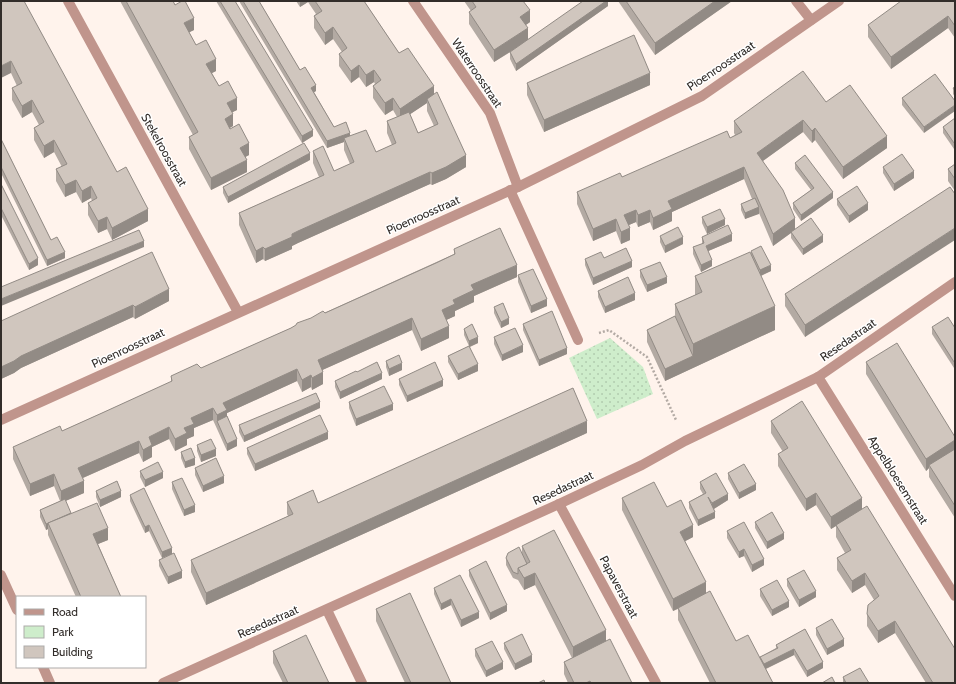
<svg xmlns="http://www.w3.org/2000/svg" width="956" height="684" font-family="Cabin,sans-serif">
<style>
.green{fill:url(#green-dots)}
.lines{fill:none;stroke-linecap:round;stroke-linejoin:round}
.path{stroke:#b3aaa4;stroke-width:2.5;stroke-dasharray:2 2;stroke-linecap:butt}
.minor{stroke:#c0958c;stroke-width:10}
.tertiary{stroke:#c0958c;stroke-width:10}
.wall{fill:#b3aaa3;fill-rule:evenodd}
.shaded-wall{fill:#928b85}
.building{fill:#d0c6be;stroke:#928b85}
.labels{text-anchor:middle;stroke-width:3;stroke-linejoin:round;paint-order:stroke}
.street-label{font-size:12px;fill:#322d2a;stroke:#fff}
</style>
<defs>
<pattern id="green-dots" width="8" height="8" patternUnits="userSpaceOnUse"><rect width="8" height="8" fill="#ceedcb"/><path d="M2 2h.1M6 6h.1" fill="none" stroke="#b1ccae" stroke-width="1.8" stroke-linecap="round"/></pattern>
</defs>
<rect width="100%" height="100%" fill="#fff3ec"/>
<path class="green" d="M610,338L643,367L653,394L597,419L569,358Z"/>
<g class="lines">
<path class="path" d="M599,333L609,330L647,357L676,420"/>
<g class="minor">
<path d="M68,1L238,312"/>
<path d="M413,1L490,113L518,187"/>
<path d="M796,1L811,20"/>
<path d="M510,190L578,340"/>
<path d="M818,377L955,596"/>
<path d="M1,420L518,187L702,96L839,1"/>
<path d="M559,504L656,683"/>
<path d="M327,610L362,683"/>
<path d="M163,683L559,504L642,465L685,441L818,377L955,282"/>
</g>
<g class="tertiary">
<path d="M1,575L17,610"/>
<path d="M43,667L50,683"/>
</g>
</g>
<g class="wall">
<path d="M1,1L117,172L148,221L112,240L107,229L98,233L88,215V203L92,201L91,198L82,203L76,192L65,197L56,181V169L62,167L54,152L44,158L34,140V128L39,125L38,123L32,112L22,118L12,100V88L17,86L11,73Z"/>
<path d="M120,1H173L175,5L194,30L189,32L196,45L216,71L212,73L219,86L237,110L232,112L233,126L229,128L249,155L245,157L247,172L211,190L189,149V137L193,135Z"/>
<path d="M216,1H235L313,136L302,143Z"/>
<path d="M239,1H259L300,70L316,91L314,92L334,127L376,152L392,145L387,133V121L397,117L393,110L385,115L379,107L373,98V86L375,84L374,82L366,87L359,77L351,83L339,66V54L342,52L333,39L325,45L314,28V16L316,14L308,2L300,7L296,1H364L399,53L434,94L466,167L446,179L432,185L430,184L298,243L292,246V249L265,261L263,259L256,263L239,225V213L319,177L313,163V151L334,171L350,164L344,150V142L327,148ZM427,103V111L434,126L418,133L410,114Z"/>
<path d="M464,1H523L530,22L526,25L528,40L608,1V6L516,71L510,59V52L520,46L494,62L469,24V12L471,11Z"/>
<path d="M618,1H732L655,55Z"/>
<path d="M955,1V38L948,28L891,69L868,37V25Z"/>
<path d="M935,74L924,133L902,105V98Z"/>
<path d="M527,83L650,85L544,132L527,95Z"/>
<path d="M955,87V97L953,94V88Z"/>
<path d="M826,102L887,148L843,179L815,140L812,143L803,132L763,161L795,229L823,242L803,255L791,238V233L773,246L759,213L745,219L741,210V204L752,199L744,179L672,212V221L653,230L650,222L638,227L636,222L629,225L630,240L621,244L616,231L593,241L577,204V192L622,177L730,138L735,135L734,133V121Z"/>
<path d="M955,118V149H954L943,133V127Z"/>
<path d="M1,139L51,240L65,258L47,266L1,173Z"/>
<path d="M310,160L228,203L223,193V187Z"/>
<path d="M795,163L833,198L801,221L793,209V203L811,190L795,169Z"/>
<path d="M955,164V191L948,181V169Z"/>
<path d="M883,167L914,178L894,191L883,173Z"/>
<path d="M1,184L38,265L29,270L1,215Z"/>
<path d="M955,194L805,337L785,306V294Z"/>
<path d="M837,199L868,210L849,223L837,205Z"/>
<path d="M702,217L725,225L707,234L702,223Z"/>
<path d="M660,236L683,244L665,253L660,242Z"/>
<path d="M702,237L732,241L708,251L712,266L701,272L693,254V247L702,244Z"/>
<path d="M454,249L517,277L474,296V302L455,311V316L446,320L449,338L421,351L412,330L322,370L323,384L312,390L311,387L302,392L297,381L227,413V416L237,446L227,451L213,420L194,428V436L187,439V445L175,451L169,439L152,447V457L143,462L139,453L83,478L84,493L65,501L71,514L108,540L98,544L121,597H76L48,535V529L46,530L40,517V510L60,501L54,486L30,496L13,459V447L62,431L171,382V376L201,368L291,328L454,254Z"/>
<path d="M751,251L771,271L761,276L775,330L665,381L647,342V330L675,316V304L695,295V276L751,254Z"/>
<path d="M585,259L632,267L593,285L585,265Z"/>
<path d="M640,270L667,283L647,292L640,277Z"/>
<path d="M518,275L547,306L531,313L518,282Z"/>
<path d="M598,291L635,300L605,313L598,297Z"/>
<path d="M169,301L135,319L133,317L21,368L14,373L1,379V321Z"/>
<path d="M494,307L509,324L501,328L494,313Z"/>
<path d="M523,324L567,354L539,366L523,330Z"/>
<path d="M932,327L955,328L954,368L932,334Z"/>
<path d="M464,329L478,343L470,347L478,371L458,380L448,362V356L469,346L464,335Z"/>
<path d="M494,337L523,352L502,361L494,344Z"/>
<path d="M386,361L402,370L389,376L386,367Z"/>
<path d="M866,362L955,437V518L929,477V468L926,471L866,374Z"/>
<path d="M357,372L382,379L340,399L335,387V381Z"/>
<path d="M399,379L443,386L407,402L399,385Z"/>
<path d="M349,402L393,410L356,426L349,408Z"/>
<path d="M320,408L244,442L239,432V425Z"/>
<path d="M771,421L862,509L955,683H926L895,633L878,643L867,626V614L874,600L865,585L852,593L837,570V558L845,553L836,537V526L831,529L816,505L806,511L778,466V454L783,452L771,433Z"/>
<path d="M587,433L206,605L191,572V560L288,516L287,514V502L318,503Z"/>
<path d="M328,439L255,471L247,454V448Z"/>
<path d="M197,445L216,456L201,462L197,451Z"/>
<path d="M181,452L195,465L185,468L181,458Z"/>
<path d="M195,468L224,483L203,492L195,475Z"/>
<path d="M140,471L163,478L145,487L140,477Z"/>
<path d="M728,473L756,490L739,499L728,479Z"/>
<path d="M172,482L195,512L184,516L172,489Z"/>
<path d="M700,482L728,500L714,509L715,518L698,526L689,508V502L703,494L700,489Z"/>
<path d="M96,491L121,497L100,507L96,497Z"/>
<path d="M130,495L172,554L182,578L168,584L159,566V560L169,555L162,558L149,531L145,533L130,501Z"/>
<path d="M622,498L667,507L693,537L685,541L706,593L736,641L760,657L776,648V645L805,629L823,668L807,677L794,655L766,669L773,683H710L678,620V609L673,611L622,510Z"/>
<path d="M755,522L784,539L767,549L755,528Z"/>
<path d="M727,531L764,565L752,572L744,556L739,558L727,538Z"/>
<path d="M522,546L606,641L632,683H568L564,674V662L572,658L535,585L524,590L518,580L513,578L506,565V558L522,552Z"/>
<path d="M469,570L507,611L490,620L469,576Z"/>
<path d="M787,579L816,597L799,607L787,586Z"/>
<path d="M434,588L479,618L461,627L451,605L441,610L434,594Z"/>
<path d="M760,589L789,607L772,616L760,596Z"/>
<path d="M376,609L451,683H405L376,621Z"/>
<path d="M816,628L844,646L827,655L816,635Z"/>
<path d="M504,643L532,662L515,670L504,649Z"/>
<path d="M475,649L503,669L486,677L475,656Z"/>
<path d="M273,651L329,683H283L273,663Z"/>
<path d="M843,677L869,683H843Z"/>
</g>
<g class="shaded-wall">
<path d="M300,1H308V2L300,7Z"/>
<path d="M606,1H608V6L516,71V64Z"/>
<path d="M715,1H732L655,55V43Z"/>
<path d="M530,10V22L520,29V17Z"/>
<path d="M948,16V28L891,69V57Z"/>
<path d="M194,18V30L184,35V23Z"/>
<path d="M333,27V39L325,45V33Z"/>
<path d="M528,28V40L494,62V50Z"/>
<path d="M216,59V71L206,76V64Z"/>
<path d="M11,61V73L1,78V66Z"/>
<path d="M359,65V77L351,83V71Z"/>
<path d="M374,70V82L366,87V75Z"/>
<path d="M650,73V85L544,132V120Z"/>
<path d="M316,85V91L311,94V88Z"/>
<path d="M434,86V98L427,99V103L400,121V109Z"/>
<path d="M237,98V110L227,115V103Z"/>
<path d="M393,98V110L385,115V103Z"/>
<path d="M32,100V112L22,118V106Z"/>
<path d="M955,105V111L924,133V127Z"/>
<path d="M233,114V126L225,131V119Z"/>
<path d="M803,120V132L757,165V153Z"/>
<path d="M815,128V140L812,143V131Z"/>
<path d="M313,130V136L302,143V136Z"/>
<path d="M350,133V139L344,138V142L327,148V141Z"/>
<path d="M887,136V148L843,179V167Z"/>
<path d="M54,140V152L44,158V146Z"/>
<path d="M249,143V155L240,160V148Z"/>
<path d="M310,153V160L228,203V197Z"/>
<path d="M466,155V167L446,179L432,185V173Z"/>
<path d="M247,160V172L211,190V178Z"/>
<path d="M744,167V179L672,212V221L653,230V218L668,201Z"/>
<path d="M914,171V178L894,191V184Z"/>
<path d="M430,172V184L298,243L292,246V249L265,261V249L298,231Z"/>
<path d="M76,180V192L65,197V185Z"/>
<path d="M91,186V198L82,203V191Z"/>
<path d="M833,192V198L801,221V215Z"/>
<path d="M868,203V210L849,223V216Z"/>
<path d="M759,207V214L745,219V213Z"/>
<path d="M148,209V221L112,240V228Z"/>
<path d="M636,210V222L624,227V215Z"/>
<path d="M650,210V222L638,227V215Z"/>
<path d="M107,217V229L98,233V221Z"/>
<path d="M795,218V230L773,246V234Z"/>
<path d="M616,219V231L593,241V229Z"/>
<path d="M725,219V225L707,234V227Z"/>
<path d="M630,228V240L621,244V232Z"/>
<path d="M955,228V240L805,337V325Z"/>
<path d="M732,234V241L706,252V246Z"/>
<path d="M823,235V242L803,255V249Z"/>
<path d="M683,237V244L665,253V246Z"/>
<path d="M144,241V247L1,306V299Z"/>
<path d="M263,247V259L256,263V251Z"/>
<path d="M65,252V258L47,266V260Z"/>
<path d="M38,258V265L29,270V264Z"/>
<path d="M712,260V266L701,272V265Z"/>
<path d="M632,261V267L593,285V278Z"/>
<path d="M517,265V277L474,296V302L455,311V316L442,322V310L453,300L471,285Z"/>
<path d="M771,265V271L760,276V270Z"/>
<path d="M667,277V283L647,292V285Z"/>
<path d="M169,289V301L135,319V307Z"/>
<path d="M635,293V300L605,313V307Z"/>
<path d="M547,299V306L531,313V306Z"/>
<path d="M133,305V317L21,368L14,373L1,379V367L21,356Z"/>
<path d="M775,306V330L665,381V369L693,356V344Z"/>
<path d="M412,318V330L318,372V360Z"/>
<path d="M509,318V324L501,328V322Z"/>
<path d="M449,326V338L421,351V339Z"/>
<path d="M478,337V343L469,347V341Z"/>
<path d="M523,345V352L502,361V355Z"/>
<path d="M567,348V354L539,366V360Z"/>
<path d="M955,361V367L954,368V362Z"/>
<path d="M402,363V370L389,376V369Z"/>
<path d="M478,364V371L458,380V374Z"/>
<path d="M297,369V381L227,413V422L217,421V415L223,403Z"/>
<path d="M323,372V384L312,390V378Z"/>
<path d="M382,373V379L340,399V392Z"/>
<path d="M311,375V387L302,392V380Z"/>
<path d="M443,380V386L407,402V396Z"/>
<path d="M320,402V408L244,442V436Z"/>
<path d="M393,404V410L356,426V419Z"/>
<path d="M213,408V420L194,428V436L187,439V445L175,451V439L184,428L191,418Z"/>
<path d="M587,421V433L206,605V593Z"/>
<path d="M169,427V439L152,447V457L143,462V450L149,437Z"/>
<path d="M328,432V439L255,471V464Z"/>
<path d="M237,439V446L227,451V444Z"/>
<path d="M955,440V452L929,465V468L926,471V459Z"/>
<path d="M139,441V453L78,480V468Z"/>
<path d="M216,449V456L201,462V455Z"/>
<path d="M195,458V465L185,468V462Z"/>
<path d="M163,472V478L145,487V480Z"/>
<path d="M54,474V486L30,496V484Z"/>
<path d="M224,476V483L203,492V486Z"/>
<path d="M84,481V493L61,503V491Z"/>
<path d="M756,484V490L739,499V493Z"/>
<path d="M121,491V497L100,507V500Z"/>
<path d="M816,493V505L806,511V499Z"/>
<path d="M728,494V500L712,510V503Z"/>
<path d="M862,498V510L831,529V517Z"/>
<path d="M195,505V512L184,516V510Z"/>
<path d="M715,512V518L698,526V520Z"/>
<path d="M71,513V519L48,523V529L46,530V524Z"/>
<path d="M149,525V531L145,533V527Z"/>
<path d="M693,525V537L680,544V532Z"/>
<path d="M108,528V540L93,546V534Z"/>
<path d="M784,533V539L767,549V542Z"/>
<path d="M172,548V554L162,558V552Z"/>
<path d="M744,549V556L739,558V552Z"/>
<path d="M764,559V565L752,572V565Z"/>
<path d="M182,571V578L168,584V577Z"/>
<path d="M535,573V585L524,590V578Z"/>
<path d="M865,573V585L852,593V581Z"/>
<path d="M706,582V594L673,611V599Z"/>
<path d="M816,591V597L799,607V600Z"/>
<path d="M451,599V605L441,610V604Z"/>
<path d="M789,601V607L772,616V610Z"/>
<path d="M507,605V611L490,620V613Z"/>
<path d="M479,612V618L461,627V620Z"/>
<path d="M895,621V633L878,643V631Z"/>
<path d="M606,630V642L573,659V647Z"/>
<path d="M844,639V646L827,655V649Z"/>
<path d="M794,649V655L761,671V665Z"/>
<path d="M532,655V662L515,670V664Z"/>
<path d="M503,662V669L486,677V671Z"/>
<path d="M823,662V668L807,677V671Z"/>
</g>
<g class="building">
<path d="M1,1H24L117,172L126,167L148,209L112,228L107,217L98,221L88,203L97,198L91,186L82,191L76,180L65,185L56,169L67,164L54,140L44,146L34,128L44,122L32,100L22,106L12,88L22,83L11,61L1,66Z"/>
<path d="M126,1H173L175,5L182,1H185L194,18L184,23L196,45L206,40L216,59L206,64L219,86L228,81L237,98L227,103L233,114L225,119L230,129L239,124L249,143L240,148L247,160L211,178L189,137L198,132Z"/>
<path d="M220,1H235L313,130L302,136Z"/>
<path d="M243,1H259L300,70L305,67L316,85L311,88L334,127L346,122L350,133L327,141Z"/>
<path d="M315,1H364L399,53L408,48L434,86L400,109L393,98L385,103L373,86L381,80L374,70L366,75L359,65L351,71L339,54L347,48L333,27L325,33L314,16L322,11Z"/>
<path d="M472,1H523L530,10L520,17L528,28L494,50L469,12L476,7Z"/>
<path d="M583,1H606L516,64L510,52Z"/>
<path d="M626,1H715L655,43Z"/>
<path d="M901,1H955V26L948,16L891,57L868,25Z"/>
<path d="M634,35L650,73L544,120L527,83Z"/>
<path d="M803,71L826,102L850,85L887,136L843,167L815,128L812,131L803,120L757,153L783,190L795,218L773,234L744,167L668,201L672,209L653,218L650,210L638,215L636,210L624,215L630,228L621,232L616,219L593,229L577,192L620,173L622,177L727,131L730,138L742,132L734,121Z"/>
<path d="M935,74L955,101V105L924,127L902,98Z"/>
<path d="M955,87V91L953,88Z"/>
<path d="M437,92L466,155L446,167L432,173L430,172L298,231L292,234V237L265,249L263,247L256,251L239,213L324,175L313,151L323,146L334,171L354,162L344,138L366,130L376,152L396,143L387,121L409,112L418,133L438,124L427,99Z"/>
<path d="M955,118V142L954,143L943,127Z"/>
<path d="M1,139L51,240L57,237L65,252L47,260L1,167Z"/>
<path d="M304,143L310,153L228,197L223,187Z"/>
<path d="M902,154L914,171L894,184L883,167Z"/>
<path d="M805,155L833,192L801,215L793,203L814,188L795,163Z"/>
<path d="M955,164V179L948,169Z"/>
<path d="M1,184L38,258L29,264L1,208Z"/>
<path d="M857,186L868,203L849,216L837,199Z"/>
<path d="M950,187L955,194V228L805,325L785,294Z"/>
<path d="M755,198L759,207L745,213L741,204Z"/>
<path d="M720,209L725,219L707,227L702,217Z"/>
<path d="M811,218L823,235L803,249L791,232Z"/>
<path d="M728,225L732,234L706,246L712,260L701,265L693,247L704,243L702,237Z"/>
<path d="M678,227L683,237L665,246L660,236Z"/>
<path d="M500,228L517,265L471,285L474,290L453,300L455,304L442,310L449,326L421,339L412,318L318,360L323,372L312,378L311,375L302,380L297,369L223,403L227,410L217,415L213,408L191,418L194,424L184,428L187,433L175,439L169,427L149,437L152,445L143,450L139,441L78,468L84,481L61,491L54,474L30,484L13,447L60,426L62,431L102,413L172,381L171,376L197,364L201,368L291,328L296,325L297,323L311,318L323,311L325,313L436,263L455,254L454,249Z"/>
<path d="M139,230L144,241L1,299V287Z"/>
<path d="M761,246L771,265L760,270L751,251Z"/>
<path d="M626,248L632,261L593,278L585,259L601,252L604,258Z"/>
<path d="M152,252L169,289L135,307L133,305L21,356L14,361L1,367V321Z"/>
<path d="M750,252L775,306L693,344L675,304L702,292L695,276Z"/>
<path d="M660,262L667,277L647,285L640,270Z"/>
<path d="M533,269L547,299L531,306L518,275Z"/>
<path d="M628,277L635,293L605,307L598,291Z"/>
<path d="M503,303L509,318L501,322L494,307Z"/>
<path d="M552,311L567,348L539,360L523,324Z"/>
<path d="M675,316L693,356L665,369L647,330Z"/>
<path d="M948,317L955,328V361L954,362L932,327Z"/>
<path d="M472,324L478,337L469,341L464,329Z"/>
<path d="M515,328L523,345L502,355L494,337Z"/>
<path d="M897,343L955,437V440L926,459L866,362Z"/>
<path d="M469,346L478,364L458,374L448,356Z"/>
<path d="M399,355L402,363L389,369L386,361Z"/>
<path d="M377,362L382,373L340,392L335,381L356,371L357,372Z"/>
<path d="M435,362L443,380L407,396L399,379Z"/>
<path d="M384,386L393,404L356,419L349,402Z"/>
<path d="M573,388L587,421L206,593L191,560L293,514L287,502L313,490L318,503Z"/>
<path d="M316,393L320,402L244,436L239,425Z"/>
<path d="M802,401L862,498L831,517L816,493L806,499L778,454L788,448L771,421Z"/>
<path d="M320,415L328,432L255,464L247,448Z"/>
<path d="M227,416L237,439L227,444L217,421Z"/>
<path d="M211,439L216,449L201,455L197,445Z"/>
<path d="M191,448L195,458L185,462L181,452Z"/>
<path d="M955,449V506L929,465Z"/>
<path d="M216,458L224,476L203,486L195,468Z"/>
<path d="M158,462L163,472L145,480L140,471Z"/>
<path d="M744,464L756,484L739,493L728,473Z"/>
<path d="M716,473L728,494L712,503L708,497L715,512L698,520L689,502L706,493L700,482Z"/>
<path d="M182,478L195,505L184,510L172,482Z"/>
<path d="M117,481L121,491L100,500L96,491Z"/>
<path d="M654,482L667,507L681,500L693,525L680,532L706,582L673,599L622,498Z"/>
<path d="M144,488L172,548L162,552L149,525L145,527L130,495Z"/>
<path d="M65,499L71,513L46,524L40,510Z"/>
<path d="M97,503L108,528L93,534L121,597H81L48,523Z"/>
<path d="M867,506L955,649V683H933L895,621L878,631L867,614L868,605L879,596L865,573L852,581L837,558L851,550L836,525Z"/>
<path d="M772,512L784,533L767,542L755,522Z"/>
<path d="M744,522L764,559L752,565L744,549L739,552L727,531Z"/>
<path d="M554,530L606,630L573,647L535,573L524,578L518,568L530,562L522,546Z"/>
<path d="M519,547L527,564L518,568V574L513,572L506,558L508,553Z"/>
<path d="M174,553L182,571L168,577L159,560Z"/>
<path d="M486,561L507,605L490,613L469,570Z"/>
<path d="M804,570L816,591L799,600L787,579Z"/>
<path d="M460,575L479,612L461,620L451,599L441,604L434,588Z"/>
<path d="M777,580L789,601L772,610L760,589Z"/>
<path d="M710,591L736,641L748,635L773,683H716L678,608Z"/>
<path d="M410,593L451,683H411L376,609Z"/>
<path d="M832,619L844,639L827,649L816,628Z"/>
<path d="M805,629L823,662L807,671L794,649L764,664L760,657L778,648L776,645Z"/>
<path d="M522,634L532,655L515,664L504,643Z"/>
<path d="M306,635L329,683H288L273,651Z"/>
<path d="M610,639L632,683H591L590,681L586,683H574L564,662Z"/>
<path d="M492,641L503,662L486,671L475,649Z"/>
<path d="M860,668L869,683H846L843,677Z"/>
<path d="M832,677L835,683H822Z"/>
<path d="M544,680L545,683H538Z"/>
</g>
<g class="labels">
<g class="street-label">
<text transform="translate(721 66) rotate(-34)" y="4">Pioenroosstraat</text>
<text transform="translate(477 73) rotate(56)" y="4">Waterroosstraat</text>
<text transform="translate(164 150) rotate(61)" y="4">Stekelroosstraat</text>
<text transform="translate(423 215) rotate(-24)" y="4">Pioenroosstraat</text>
<text transform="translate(848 340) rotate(-35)" y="4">Resedastraat</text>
<text transform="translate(128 348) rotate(-25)" y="4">Pioenroosstraat</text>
<text transform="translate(898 480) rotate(58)" y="4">Appelbloesemstraat</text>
<text transform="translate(563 488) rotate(-25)" y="4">Resedastraat</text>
<text transform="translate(619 587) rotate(62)" y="4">Papaverstraat</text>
<text transform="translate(268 622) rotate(-24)" y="4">Resedastraat</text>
</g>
</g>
<rect width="956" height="684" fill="none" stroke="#322d2a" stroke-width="4"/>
<rect x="16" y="596" width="130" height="72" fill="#ffffff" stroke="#adabaa"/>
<rect x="24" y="609" width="20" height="6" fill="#c0958c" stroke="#adabaa"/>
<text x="52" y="616" font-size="12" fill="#322d2a">Road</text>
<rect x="24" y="626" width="20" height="12" fill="#ceedcb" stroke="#adabaa"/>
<text x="52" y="636" font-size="12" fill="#322d2a">Park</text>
<rect x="24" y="646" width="20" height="12" fill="#d0c6be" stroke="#adabaa"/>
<text x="52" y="656" font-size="12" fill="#322d2a">Building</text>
</svg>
